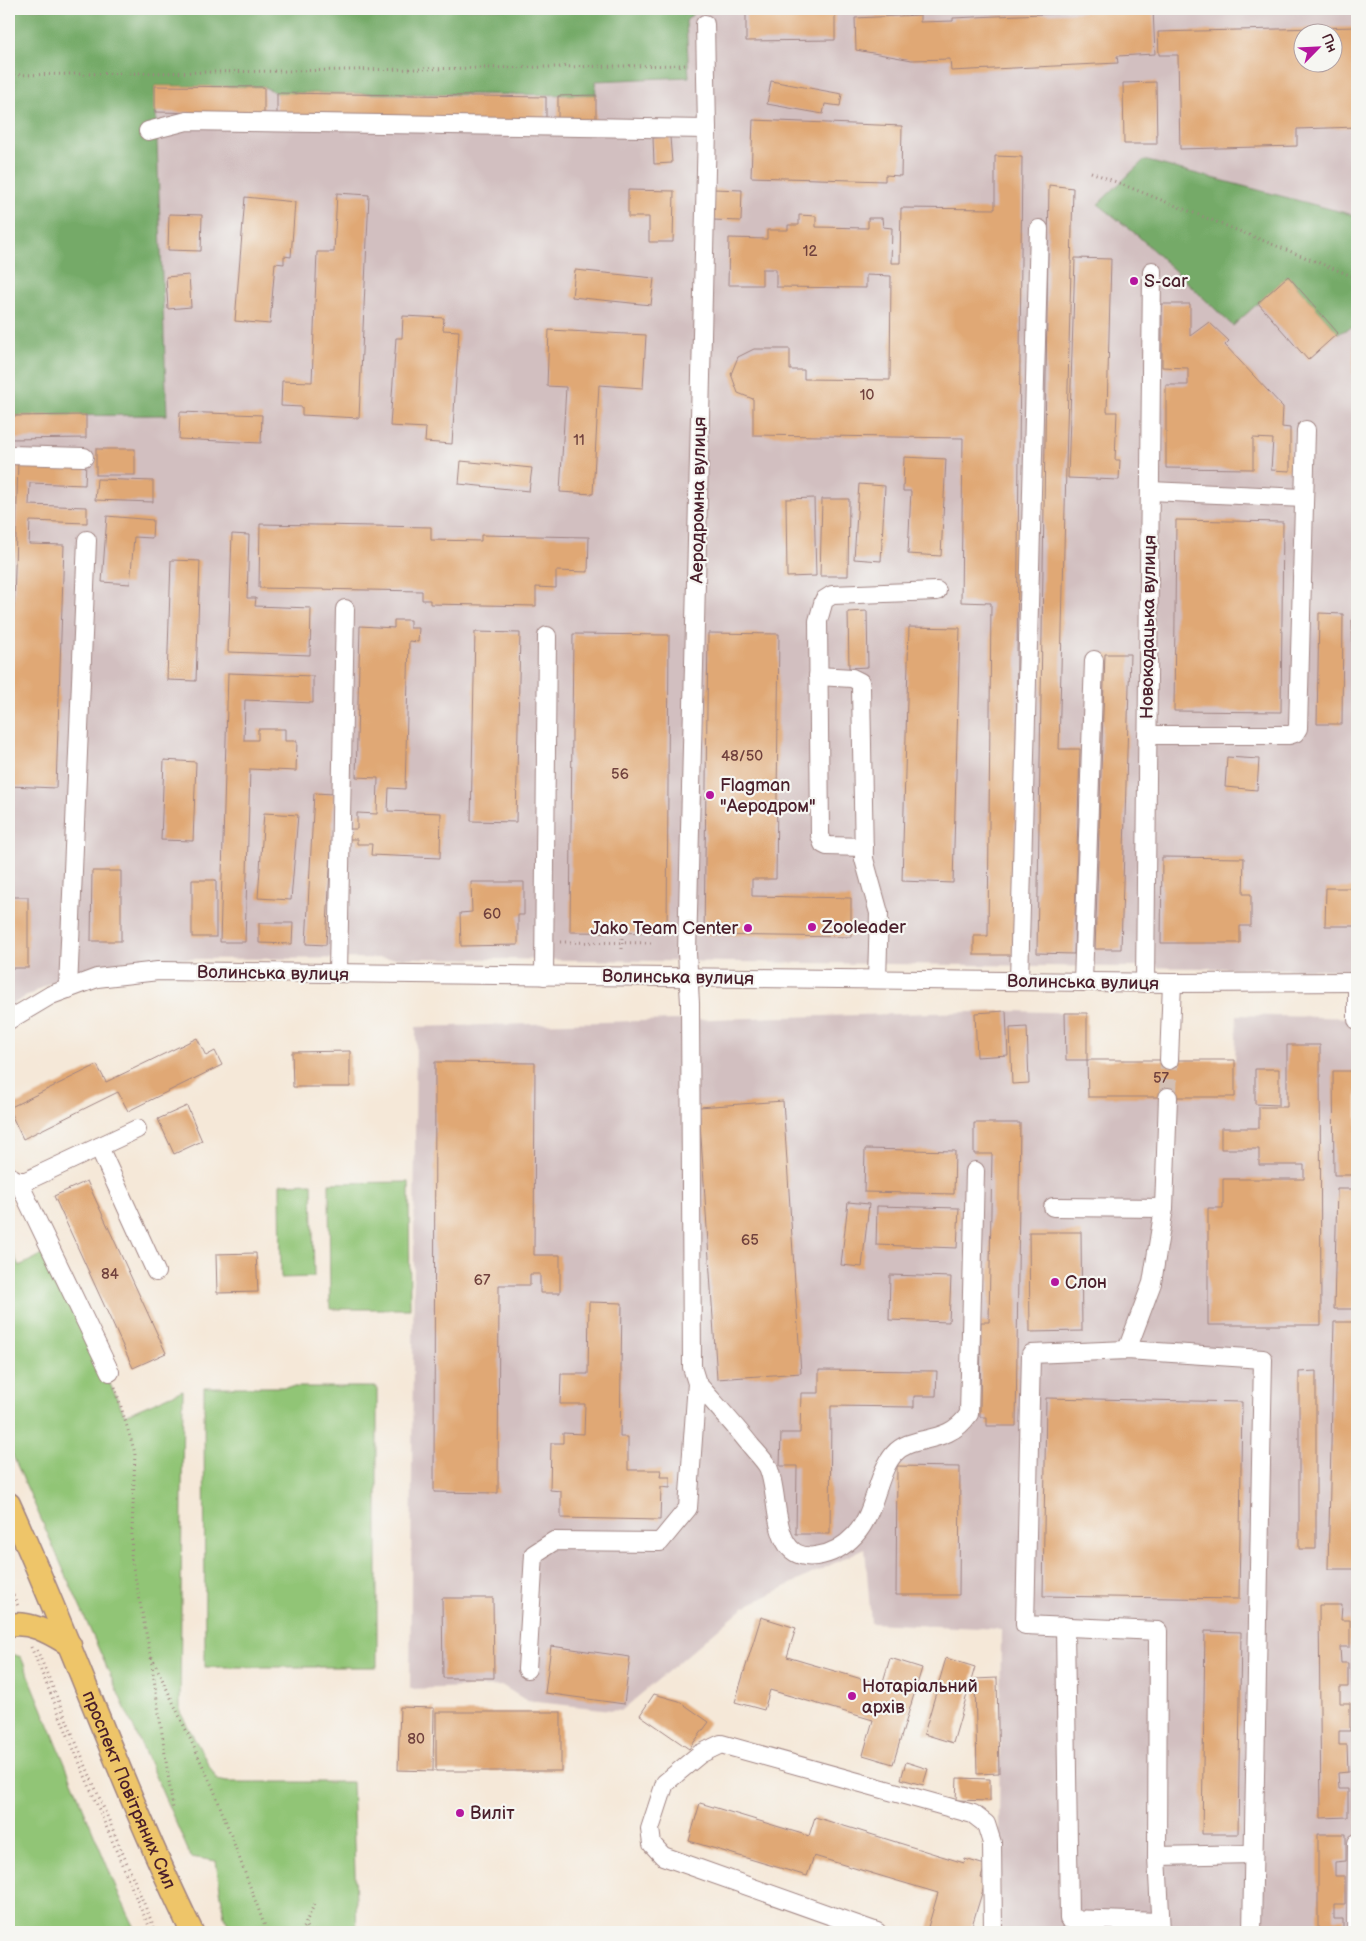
<svg xmlns="http://www.w3.org/2000/svg" width="1366" height="1941" font-family="'Balsamiq Sans',sans-serif">
<style>
.industrial{fill:#d2bfc0;fill-rule:evenodd}
.green{fill:#91c576;stroke:#6e7250}
.forest{fill:#74aa67;stroke:#5f6449}
.building{fill:#e0a874;fill-rule:evenodd}
.lines{fill:none;stroke-linecap:round;stroke-linejoin:round}
.minor-tunnel{stroke:#d3c0b5;stroke-width:18;stroke-dasharray:18 9;stroke-linecap:butt}
.minor-casing{stroke:#a08482;stroke-width:20}
.major-casing{stroke:#a08482;stroke-width:25}
.path{stroke:#a08482;stroke-width:3;stroke-dasharray:1 4;stroke-linecap:butt}
.minor{stroke:#fff;stroke-width:18}
.major{stroke:#eec569;stroke-width:22}
.poi-dot{fill:#b5179e;stroke:#f6f6f2;stroke-width:2}
.labels{text-anchor:middle;stroke-width:4.5;stroke-linejoin:round;paint-order:stroke}
.number-label{font-size:15px;fill:#70413d}
.poi-label{font-size:18px;fill:#4a1f2b;stroke:#f6f6f2;text-anchor:start}
.street-label{font-size:18px;fill:#4a1f2b;stroke:#f6f6f2}
</style>
<rect width="100%" height="100%" fill="#f6f6f2"/>
<filter id="ink" filterUnits="userSpaceOnUse"><feTurbulence type="fractalNoise" baseFrequency=".02" numOctaves="2"/><feDisplacementMap in="SourceGraphic" scale="10" xChannelSelector="R" yChannelSelector="G"/><feConvolveMatrix kernelMatrix="1 2 1 2 8 2 1 2 1" color-interpolation-filters="sRGB"/></filter>
<filter id="wash" filterUnits="userSpaceOnUse"><feTurbulence type="fractalNoise" baseFrequency=".0096" numOctaves="4" result="noise"/><feDisplacementMap in="SourceGraphic" scale="20" xChannelSelector="R" yChannelSelector="G"/><feGaussianBlur stdDeviation="1.12" result="paint"/><feColorMatrix in="noise" values="0 0 0 0 0 0 0 0 0 0 0 0 0 0 0 0 0 1.4 0 .05"/><feComposite in="paint" operator="in"/></filter>
<g filter="url(#wash)">
<rect width="100%" height="100%" fill="#f5e8d8"/>
<g class="industrial">
<path d="M9,9H1357V970L417,958L167,959L113,963L58,979L9,1006ZM1304,32H1334V62H1304Z"/>
<path d="M1008,1011L1087,1013L1088,1060H1235L1237,1015L1357,1018V1932H998L1001,1629L871,1623L865,1548L744,1607L621,1711L527,1701L503,1686L410,1689L416,1027Z"/>
</g>
<g class="green">
<path d="M409,1182L410,1309H330L329,1183Z"/>
<path d="M312,1183L314,1277L281,1278L280,1184Z"/>
<path d="M9,1245L19,1266L46,1253L125,1415L183,1390L180,1712L217,1780L227,1782H352L357,1932H232L224,1916L216,1861L191,1857L9,1447Z"/>
<path d="M204,1387H377V1667H205Z"/>
<path d="M9,1653L21,1657L120,1897L137,1932H9Z"/>
</g>
<g class="forest">
<path d="M9,9H698L686,21L689,77L595,81L596,95L277,93L264,87L155,86L167,415L9,416Z"/>
<path d="M1144,160L1357,216V326L1338,333L1288,276L1233,326L1136,234L1098,204Z"/>
</g>
<g id="blocks">
<g class="building">
<path d="M1153,9L1155,54L1117,56L1118,63L951,71L950,59L912,60L856,50L855,18L920,15V22L953,21V18Z"/>
<path d="M746,13H835V40L746,41Z"/>
<path d="M1357,27V127L1297,129V146L1180,149L1178,55H1159L1158,32ZM1304,32H1334V62H1304Z"/>
<path d="M771,81L842,94L840,106L825,104L823,114L767,104Z"/>
<path d="M1156,82L1157,144H1124L1123,83Z"/>
<path d="M155,86L264,87V114L155,112Z"/>
<path d="M277,93L546,97V122L277,119Z"/>
<path d="M596,95V121H558V96Z"/>
<path d="M753,120L902,126L901,176L885,175V181L751,177Z"/>
<path d="M670,137L672,163L654,164L653,138Z"/>
<path d="M995,156L1022,157L1014,955H974V936H988L991,603L961,602L963,438L753,435V399L738,393L731,374L738,357L754,349H790V370H804V379L890,380L891,276L866,275V288L776,287V269H762V285H728L729,238L767,239V230H788V225H799V215L816,216V227L868,228V218H882L883,227L892,228L891,263H900L901,208L995,209Z"/>
<path d="M1049,185L1073,188L1059,749H1080L1074,954L1037,953Z"/>
<path d="M713,189L742,190L741,221L713,220Z"/>
<path d="M628,190L674,191L673,242H649V217H628Z"/>
<path d="M337,193L369,195L359,418L302,415V407L281,406L282,381L312,382L317,252H334Z"/>
<path d="M245,197L295,202L291,257L284,256V264L275,263L270,324L235,321Z"/>
<path d="M169,214L202,215L201,251L168,250Z"/>
<path d="M1075,258L1111,259L1107,412H1117L1115,460H1120L1119,480L1068,478Z"/>
<path d="M575,270L654,278L651,305L572,297Z"/>
<path d="M189,275L191,307L168,309L166,277Z"/>
<path d="M1288,276L1338,333L1308,360L1258,303Z"/>
<path d="M1162,304H1190V336L1209,322L1229,341L1225,345L1283,407L1282,427L1290,428V471L1271,470L1273,439L1253,438V469L1166,468V385H1188V368L1162,367Z"/>
<path d="M403,316L444,318L443,330L459,331L452,444L425,442L426,428L390,426L396,338H402Z"/>
<path d="M1355,326H1357V374H1352Z"/>
<path d="M549,330L646,335L643,388L599,385L593,494L560,492L566,387L547,386Z"/>
<path d="M180,412L262,415L261,443L179,439Z"/>
<path d="M86,415V438L9,439V416Z"/>
<rect x="96" y="449" width="39" height="26"/>
<path d="M904,457L946,459L941,556L908,554L911,491H903Z"/>
<path d="M18,460L86,462L85,485L30,483L29,505L87,507V523L30,521L29,544L64,545L56,788L9,786Z"/>
<path d="M461,461L532,468L529,491L459,484Z"/>
<path d="M97,479L153,481V502L95,500Z"/>
<path d="M859,484L885,486L881,561L854,559Z"/>
<path d="M814,498L816,576L787,577L786,499Z"/>
<path d="M822,499H849L848,576H820Z"/>
<path d="M107,516L153,520L152,538L134,537L130,584L102,582Z"/>
<path d="M1176,520L1283,522L1281,712L1174,711Z"/>
<path d="M260,524L431,527V540L481,541V535L589,537L588,572L556,571V588L536,587V606L430,604V600H422V591L259,588Z"/>
<path d="M232,534L249,535L247,598H256L255,606L311,608L310,655L228,652Z"/>
<path d="M171,560L200,561L196,681L167,680Z"/>
<path d="M867,611L868,667L849,668L848,612Z"/>
<path d="M1319,613L1343,614L1342,724H1317Z"/>
<path d="M394,620H410V628H419L418,642L409,641L405,789L389,788L388,811L441,813L440,858L371,855L372,844H357V839H345V829H357V813L377,814L378,778L356,777L360,626L394,628Z"/>
<path d="M1352,620H1357V794H1355Z"/>
<path d="M909,627L960,628L953,883L902,881Z"/>
<path d="M475,632L520,633L516,822L471,821Z"/>
<path d="M708,633L779,634L776,879H752V896L851,898V937L704,935Z"/>
<path d="M573,634L669,635L667,933L570,932Z"/>
<path d="M1105,654H1130L1121,949H1095Z"/>
<path d="M228,673L313,676V703L245,700L244,740H258V729H285V741H297L296,771L250,769L245,942H220Z"/>
<path d="M1227,757L1259,759L1257,790L1225,787Z"/>
<path d="M164,760L196,762L193,841L161,840Z"/>
<path d="M314,793L334,794L326,945L306,944Z"/>
<path d="M264,813L298,815L291,900L258,898Z"/>
<path d="M1162,857L1244,858L1243,894H1251V926H1240V943H1161Z"/>
<path d="M92,871H121V941H91Z"/>
<rect x="192" y="880" width="24" height="57"/>
<path d="M471,882H524V915H518V945L461,946L460,913L472,912Z"/>
<path d="M1326,888H1357V926H1325Z"/>
<rect x="9" y="897" width="19" height="71"/>
<path d="M259,923H293L292,944L259,943Z"/>
<path d="M1006,1011L1008,1055L977,1057L975,1013Z"/>
<path d="M1065,1013H1087V1060H1066Z"/>
<path d="M1027,1027L1029,1083L1012,1084L1010,1028Z"/>
<path d="M197,1038L206,1056L215,1051L222,1065L128,1111L118,1092L23,1139L9,1110V1108L97,1065L106,1082Z"/>
<path d="M1287,1045H1320L1321,1325H1208V1208H1223V1179H1304V1165H1259V1149H1221V1128H1259V1107H1287Z"/>
<path d="M350,1051V1087H293L292,1052Z"/>
<path d="M1087,1060H1235V1097H1088Z"/>
<path d="M435,1062L535,1063L534,1255H560V1293H540V1274H530V1285H499L498,1493L434,1492Z"/>
<path d="M1255,1069H1279V1105L1255,1104Z"/>
<path d="M1333,1071H1357V1175H1334Z"/>
<path d="M783,1101L801,1373L717,1379L699,1107Z"/>
<path d="M187,1106L202,1141L174,1154L158,1119Z"/>
<path d="M974,1123H1020L1016,1426H987V1417H980L981,1322H989L992,1154H974Z"/>
<path d="M865,1149L955,1151L954,1194L864,1192Z"/>
<path d="M87,1181L166,1353L133,1368L54,1196Z"/>
<path d="M1337,1189H1357V1309H1334Z"/>
<path d="M848,1202L869,1204L862,1267L841,1265Z"/>
<path d="M877,1206L959,1208L957,1248L876,1245Z"/>
<path d="M1029,1232H1081L1082,1331L1030,1332Z"/>
<path d="M256,1253L258,1292L217,1293L216,1254Z"/>
<path d="M890,1275L951,1277L949,1322L889,1320Z"/>
<path d="M589,1302L622,1303L620,1437H628V1470H661L660,1477H670V1488L661,1487L660,1520L561,1518V1491L550,1490L551,1443H563V1433L584,1434L585,1404H560L561,1374H588Z"/>
<path d="M1334,1322H1357L1355,1569H1328Z"/>
<path d="M819,1370L937,1371L936,1396H914V1407L831,1406L830,1534H796L797,1466H780L781,1433H800L801,1393H819Z"/>
<path d="M1316,1371V1549H1299V1372Z"/>
<path d="M1046,1398L1242,1402L1239,1599L1043,1596Z"/>
<path d="M897,1466L960,1467L959,1595H896Z"/>
<path d="M442,1598H493L494,1678H443Z"/>
<path d="M1319,1605H1342L1341,1620H1350V1647H1340L1341,1663H1348V1687H1340V1703H1350V1731H1339V1745H1347L1348,1772L1338,1773L1339,1789H1348V1817L1321,1818Z"/>
<path d="M761,1617L796,1628L787,1657L882,1685L890,1658L922,1668L893,1764L863,1755L873,1720L770,1690L764,1710L735,1702Z"/>
<path d="M1205,1631L1241,1632L1238,1834H1202Z"/>
<path d="M551,1646L630,1657L624,1704L545,1693Z"/>
<path d="M946,1658L975,1667L953,1743L924,1734Z"/>
<path d="M997,1678L999,1773L977,1774L975,1679Z"/>
<path d="M654,1694L679,1701L709,1722L689,1749L640,1715Z"/>
<path d="M400,1707L434,1708L433,1771L398,1770Z"/>
<rect x="436" y="1712" width="125" height="59"/>
<path d="M906,1762L928,1769L923,1785L901,1779Z"/>
<path d="M957,1778L990,1779V1801L956,1800Z"/>
<path d="M700,1803L809,1836L815,1817L964,1863L965,1859L985,1865L981,1878L986,1880L970,1932H946L928,1927L938,1893L814,1856L807,1876L689,1841Z"/>
<path d="M1318,1834H1346V1861L1335,1862V1876H1345V1904H1334V1919H1343V1932H1318Z"/>
</g>
</g>
</g>
<g filter="url(#ink)">
<use href="#blocks" fill-opacity="0" stroke="#a08482" stroke-width="1"/>
<g class="lines">
<path class="minor-tunnel" d="M1168,1097L1169,1060"/>
<g class="minor-casing">
<g id="minor">
<path d="M705,24L707,129L687,953L690,1003L692,1367L697,1383C715,1404 734,1424 751,1446C757,1453 764,1460 768,1467C781,1496 769,1562 816,1556C831,1554 844,1547 855,1535C876,1512 876,1475 894,1454C912,1433 947,1447 969,1414L975,1171"/>
<path d="M148,131L187,121L707,129"/>
<path d="M9,455L84,457"/>
<path d="M1150,491L1304,498"/>
<path d="M818,676L852,678L860,682L861,687L864,859L879,913L877,979"/>
<path d="M1147,735H1289L1295,733L1298,728L1306,430"/>
<path d="M864,847L827,846L823,844L820,835L818,621L824,600L832,595L937,591"/>
<path d="M338,973L345,609"/>
<path d="M544,976L547,636"/>
<path d="M1019,981L1039,229"/>
<path d="M1083,982L1094,660"/>
<path d="M1357,982V1020"/>
<path d="M1145,983L1152,271"/>
<path d="M68,989L87,540"/>
<path d="M9,1020L51,995L97,978L158,971L1172,983L1357,982"/>
<path d="M1169,1060L1172,983"/>
<path d="M99,1147L156,1272"/>
<path d="M9,1176L18,1181H26L137,1129"/>
<path d="M18,1181L110,1372"/>
<path d="M1053,1207L1164,1208L1168,1097"/>
<path d="M1127,1350L1152,1283L1164,1208"/>
<path d="M1065,1626L1069,1919L1160,1922"/>
<path d="M527,1669L534,1554L554,1541L660,1542L688,1508L697,1383"/>
<path d="M1157,1856L1253,1854"/>
<path d="M877,1932L663,1856L652,1844L650,1829L665,1783L700,1754L721,1744L973,1814L986,1824L992,1843L993,1932"/>
<path d="M1161,1932L1157,1856L1158,1631L1025,1625L1031,1354L1127,1350L1263,1359L1252,1932"/>
<path d="M1356,1932L1357,1843"/>
</g>
</g>
<g class="major-casing">
<g id="major">
<path id="s1" d="M9,1504C73,1645 124,1793 192,1932"/>
<path d="M9,1625C32,1621 51,1634 70,1645"/>
</g>
</g>
<g class="path">
<path d="M9,75L688,65"/>
<path d="M1091,172L1357,278"/>
<path d="M622,933V952"/>
<path d="M560,942L655,943"/>
<path d="M115,1387L135,1453L131,1557L150,1653L214,1790L267,1932"/>
<path d="M9,1586L18,1606"/>
<path d="M9,1596L13,1604"/>
<path d="M31,1647L139,1905L152,1932"/>
<path d="M37,1650L156,1932"/>
<path d="M151,1658L173,1809"/>
<path d="M300,1932L305,1925"/>
<path d="M309,1932L305,1924L315,1903"/>
</g>
<use href="#minor" class="minor"/>
<use href="#major" class="major"/>
</g>
</g>
<g class="poi-dot">
<circle cx="1134" cy="281" r="5"/>
<circle cx="710" cy="795" r="5"/>
<circle cx="812" cy="927" r="5"/>
<circle cx="748" cy="928" r="5"/>
<circle cx="1055" cy="1282" r="5"/>
<circle cx="852" cy="1696" r="5"/>
<circle cx="460" cy="1813" r="5"/>
</g>
<g class="labels">
<g class="number-label">
<text x="810" y="256">12</text>
<text x="867" y="400">10</text>
<text x="579" y="445">11</text>
<text x="742" y="761">48/50</text>
<text x="620" y="779">56</text>
<text x="492" y="919">60</text>
<text x="1161" y="1083">57</text>
<text x="750" y="1245">65</text>
<text x="110" y="1279">84</text>
<text x="482" y="1285">67</text>
<text x="416" y="1744">80</text>
</g>
<g class="poi-label">
<text x="1144" y="287">S-car</text>
<text x="720" y="791">Flagman<tspan x="720" dy="21">"Аеродром"</tspan></text>
<text x="822" y="933">Zooleader</text>
<text x="738" y="934" text-anchor="end">Jako Team Center</text>
<text x="1065" y="1288">Слон</text>
<text x="862" y="1692">Нотаріальний<tspan x="862" dy="21">архів</tspan></text>
<text x="470" y="1819">Виліт</text>
</g>
<g class="street-label">
<text transform="translate(698 500) rotate(-89)" y="6">Аеродромна вулиця</text>
<text transform="translate(1148 627) rotate(-89)" y="6">Новокодацька вулиця</text>
<text transform="translate(273 973) rotate(1)" y="6">Волинська вулиця</text>
<text transform="translate(678 977) rotate(1)" y="6">Волинська вулиця</text>
<text transform="translate(1083 982) rotate(1)" y="6">Волинська вулиця</text>
<text dy="6" stroke="none"><textPath href="#s1" startOffset="310">проспект Повітряних Сил</textPath></text>
</g>
</g>
<rect width="1366" height="1941" fill="none" stroke="#f6f6f2" stroke-width="30"/>
<g transform="translate(1318 48) rotate(66)"><circle r="24" fill="#f6f6f2" stroke="#b1a0a2"/>
<path d="M0-4L9 19L0 12L-9 19Z" fill="#b5179e"/>
<text y="-8" font-size="14" font-weight="bold" text-anchor="middle" fill="#4a1f2b">Пн</text>
</g>
</svg>
